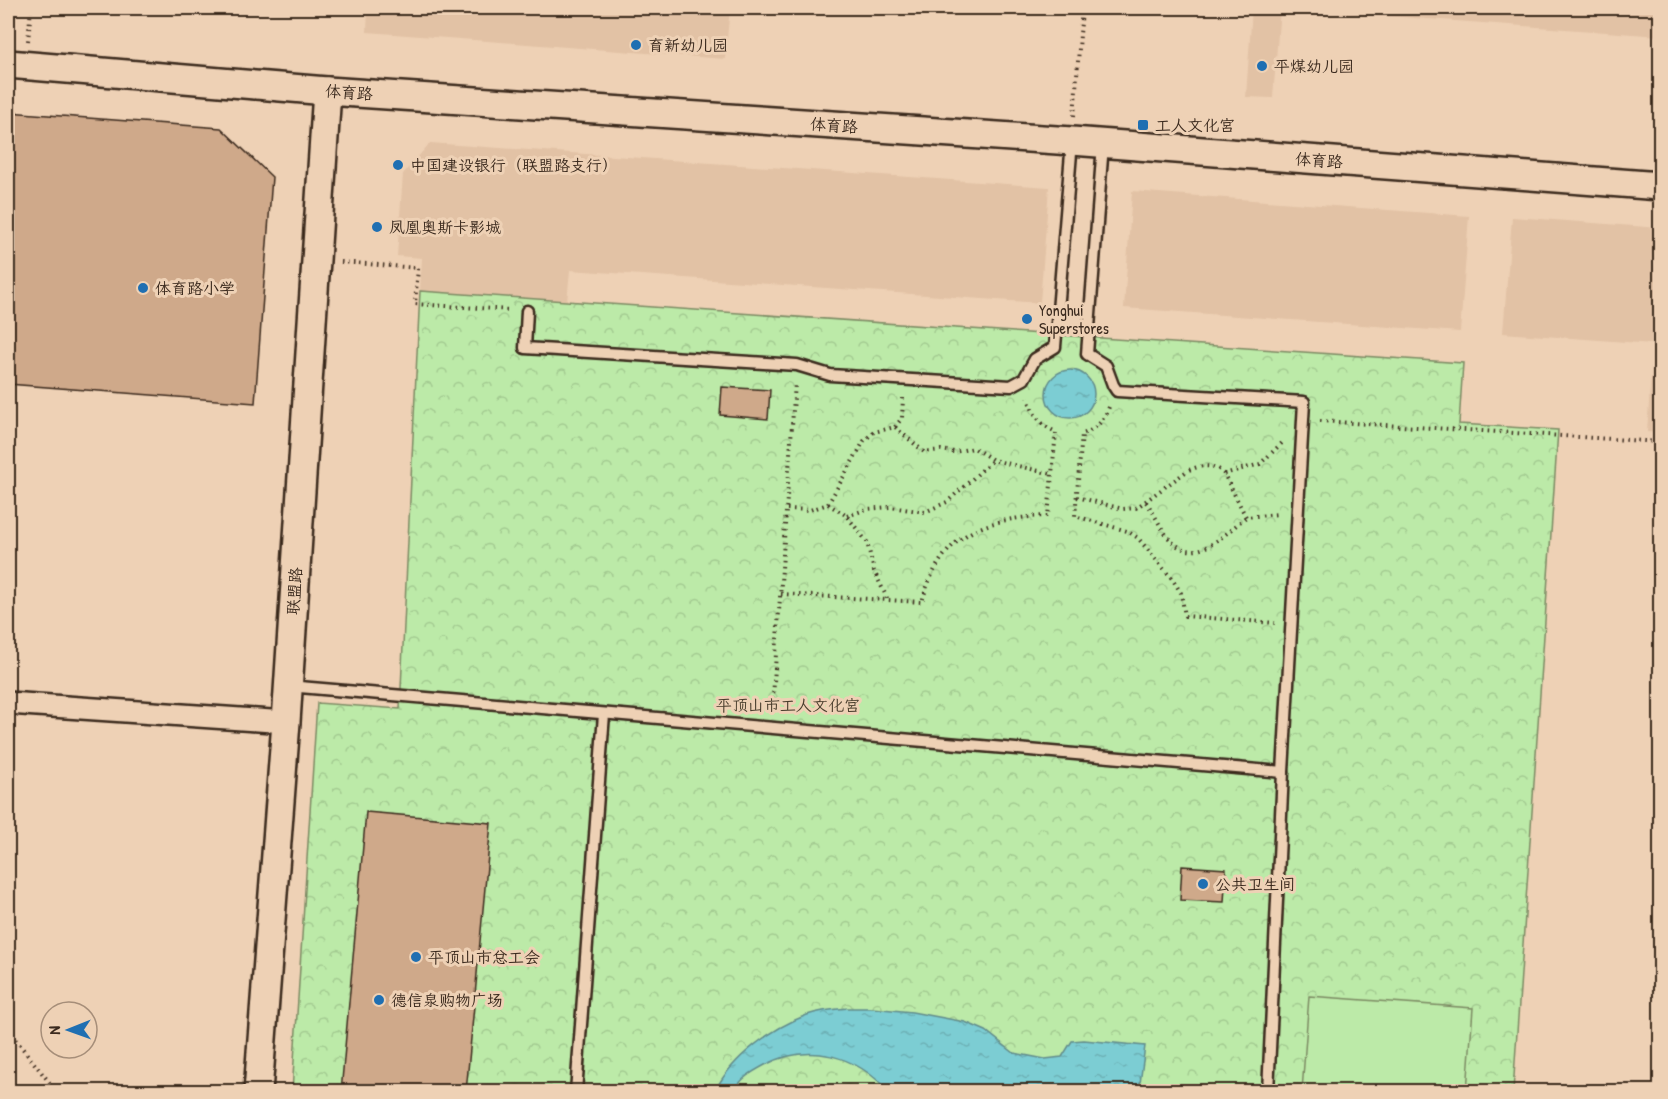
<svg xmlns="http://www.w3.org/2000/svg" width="1668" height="1099" font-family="'Patrick Hand','LXGW WenKai TC',sans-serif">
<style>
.built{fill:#e2c2a5}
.forest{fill:url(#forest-crowns);stroke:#7c8a63;stroke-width:1.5}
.pitch{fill:#bceaa8;stroke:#7c8a63;stroke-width:1.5}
.water{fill:url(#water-ripples);stroke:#628c8b;stroke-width:1.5}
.building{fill:#cfa98a;stroke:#3b2a1e;stroke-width:1.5}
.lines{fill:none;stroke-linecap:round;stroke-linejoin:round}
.service-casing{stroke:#3b2a1e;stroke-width:15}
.minor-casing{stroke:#3b2a1e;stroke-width:26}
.tertiary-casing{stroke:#3b2a1e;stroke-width:32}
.path{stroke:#3b2a1e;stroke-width:4;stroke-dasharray:1.5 4.5;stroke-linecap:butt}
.service{stroke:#eed1b5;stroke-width:10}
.minor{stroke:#eed1b5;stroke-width:21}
.tertiary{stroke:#eed1b5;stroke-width:27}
.poi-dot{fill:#1f6fb2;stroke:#eed1b5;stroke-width:2}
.labels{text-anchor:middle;stroke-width:6;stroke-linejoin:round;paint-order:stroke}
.poi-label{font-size:16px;fill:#3b2a1e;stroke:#eed1b5;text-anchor:start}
.street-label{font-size:16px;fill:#3b2a1e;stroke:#eed1b5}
.park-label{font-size:16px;fill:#483d2c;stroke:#eed1b5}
</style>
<defs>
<pattern id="forest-crowns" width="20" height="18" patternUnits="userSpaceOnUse" patternTransform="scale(1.5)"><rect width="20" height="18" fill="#bceaa8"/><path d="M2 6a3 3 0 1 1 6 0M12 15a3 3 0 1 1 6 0" fill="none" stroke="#a2c990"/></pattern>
<pattern id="water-ripples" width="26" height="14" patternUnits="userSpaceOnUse" patternTransform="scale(1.5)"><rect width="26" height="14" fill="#7ccdd3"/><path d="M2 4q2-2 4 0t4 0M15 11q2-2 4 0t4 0" fill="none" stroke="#6cb0b5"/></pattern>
</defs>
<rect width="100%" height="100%" fill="#eed1b5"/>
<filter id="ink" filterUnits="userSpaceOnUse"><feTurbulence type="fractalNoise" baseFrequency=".0167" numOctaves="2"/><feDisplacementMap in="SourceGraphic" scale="12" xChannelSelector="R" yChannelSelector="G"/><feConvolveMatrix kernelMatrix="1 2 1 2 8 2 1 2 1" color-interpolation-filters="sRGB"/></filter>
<g filter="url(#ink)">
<g class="built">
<path d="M368,8H730L725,59L367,32Z"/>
<path d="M1252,8H1660V36L1280,8L1273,98L1246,97Z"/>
<path d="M430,143L1049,187L1040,303L570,270L567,302L420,291L422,258L397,256L403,174Z"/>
<path d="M1132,191L1469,216L1460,332L1124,308Z"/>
<path d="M1512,217L1660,228V433L1647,432L1653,344L1503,333Z"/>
</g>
<path class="forest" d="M420,291L1463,363L1459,424L1558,430L1513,1091L292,1092L317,703L400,709Z"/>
<path class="pitch" d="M1309,996L1473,1008L1467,1091H1302Z"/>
<g class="water">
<circle cx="1070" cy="394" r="24"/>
<path d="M849,1008H872L912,1012L965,1022L986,1031L1014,1053L1045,1059L1062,1057L1072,1041L1084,1040L1145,1046L1139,1091H888C856,1055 809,1042 765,1065C752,1072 741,1078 734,1091H715C732,1057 772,1028 807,1015C821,1010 835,1009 849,1008Z"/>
</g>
<g class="building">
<path d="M8,112L221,128L272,177L255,403L8,384Z"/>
<path d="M722,387L770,390L768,419L720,415Z"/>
<path d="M366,812L491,823L466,1092H341Z"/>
<path d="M1182,866L1226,869L1224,902L1180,900Z"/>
</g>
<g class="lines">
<g class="service-casing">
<g id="service">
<path d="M1103,144L1087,354L1106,366L1113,385L1117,391L1304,402L1283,772L1268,1092"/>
<path d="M527,311L525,348L797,365L830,375L1011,386L1024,379L1035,359L1055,347L1072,141"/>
<path d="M288,686L1283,772"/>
<path d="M576,1092L604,714"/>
</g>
</g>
<g class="minor-casing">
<path id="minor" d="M8,703L286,722"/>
</g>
<g class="tertiary-casing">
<g id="tertiary">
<path d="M8,64L327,91L1072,141L1660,186"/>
<path d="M258,1092L286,722L327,91"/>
</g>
</g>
<g class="path">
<path d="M28,41L31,8"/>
<path d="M1074,116L1082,8"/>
<path d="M341,262L418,268L415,304L511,310"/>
<path d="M1109,407C1103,421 1097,429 1082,434L1075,516L1127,531L1138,538L1173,580L1181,593L1185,616L1275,623"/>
<path d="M1320,421L1660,442"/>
<path d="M895,427L902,418L903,398"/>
<path d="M1224,474L1260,464L1283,442"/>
<path d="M1077,497L1123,509L1136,508L1187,471C1199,465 1215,463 1224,474L1246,517L1279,514"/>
<path d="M1146,502C1153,511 1157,521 1163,530C1190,573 1220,538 1246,517"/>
<path d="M828,504L847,516L867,542L874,571L888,600"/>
<path d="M787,509L810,510L828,504L864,441L874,432L895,427L924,452L941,450L954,452L974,448L993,460L1052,474"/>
<path d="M847,516L867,509L890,507L925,512L947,502L993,460"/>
<path d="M781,594L922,602C941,534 983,518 1048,516L1056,432C1040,425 1033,414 1028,398"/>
<path d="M772,711L795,383"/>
<path d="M8,1030L57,1092"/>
</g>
<use href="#service" class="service"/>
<use href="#minor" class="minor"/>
<use href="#tertiary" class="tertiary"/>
</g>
</g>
<g class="poi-dot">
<circle cx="636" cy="45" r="6"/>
<circle cx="1262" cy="66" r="6"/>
<rect x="1137" y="119" width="12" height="12" rx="3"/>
<circle cx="398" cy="165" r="6"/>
<circle cx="377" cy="227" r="6"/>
<circle cx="143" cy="288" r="6"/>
<circle cx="1027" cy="319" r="6"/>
<circle cx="1203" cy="884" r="6"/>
<circle cx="416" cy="957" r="6"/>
<circle cx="379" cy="1000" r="6"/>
</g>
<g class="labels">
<g class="poi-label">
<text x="648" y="51">育新幼儿园</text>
<text x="1274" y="72">平煤幼儿园</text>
<text x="1155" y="131">工人文化宫</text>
<text x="410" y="171">中国建设银行（联盟路支行）</text>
<text x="389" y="233">凤凰奥斯卡影城</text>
<text x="155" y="294">体育路小学</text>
<text x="1039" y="316">Yonghui<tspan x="1039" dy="18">Superstores</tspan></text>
<text x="1215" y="890">公共卫生间</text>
<text x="428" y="963">平顶山市总工会</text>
<text x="391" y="1006">德信泉购物广场</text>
</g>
<g class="street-label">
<text transform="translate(349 92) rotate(4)" y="6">体育路</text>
<text transform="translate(834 125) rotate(4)" y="6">体育路</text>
<text transform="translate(1319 160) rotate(4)" y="6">体育路</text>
<text transform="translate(294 591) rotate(-86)" y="6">联盟路</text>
</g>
<g class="park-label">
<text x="788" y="711">平顶山市工人文化宫</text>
</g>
</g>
<rect width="1668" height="1099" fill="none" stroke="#eed1b5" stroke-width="30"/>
<rect x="15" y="15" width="1638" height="1069" fill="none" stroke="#3b2a1e" stroke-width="2" filter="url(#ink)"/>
<g transform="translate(69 1030) rotate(269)"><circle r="28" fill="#eed1b5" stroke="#a68e79" stroke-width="1.5"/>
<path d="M0-4.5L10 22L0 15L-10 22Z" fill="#1f6fb2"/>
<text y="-9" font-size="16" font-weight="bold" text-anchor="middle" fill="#3b2a1e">N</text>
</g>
</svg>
